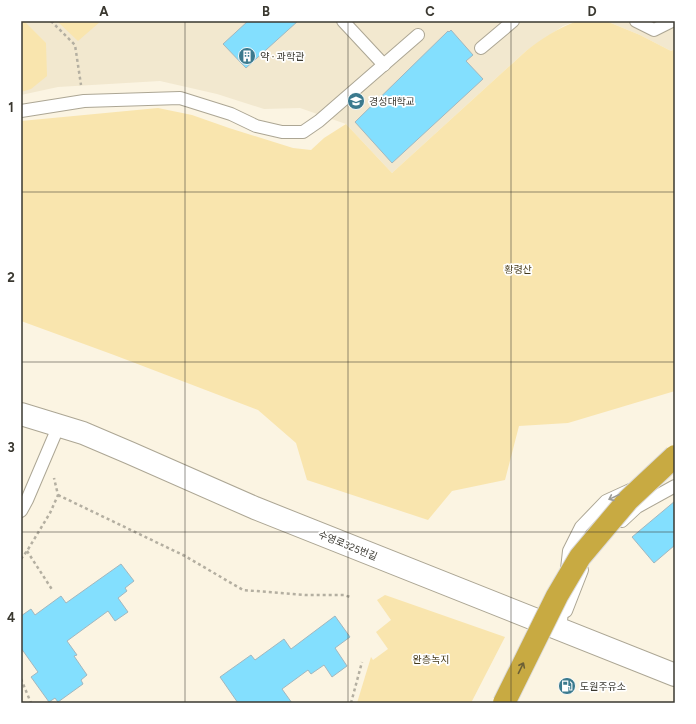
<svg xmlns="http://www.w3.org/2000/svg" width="696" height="724" font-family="Figtree,'Noto Sans KR',sans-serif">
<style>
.built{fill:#f2e8cf}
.green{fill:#f9e5ae}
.building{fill:#83dffe;stroke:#a2b7bf}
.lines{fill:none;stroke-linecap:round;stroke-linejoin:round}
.service-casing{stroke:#aca694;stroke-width:14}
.tertiary-casing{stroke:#aca694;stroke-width:24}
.path{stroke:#b4afa1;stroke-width:2.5;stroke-dasharray:3 3;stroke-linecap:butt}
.service{stroke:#fff;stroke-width:12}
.tertiary{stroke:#fff;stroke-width:22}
.trunk-bridge-casing{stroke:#dcdbda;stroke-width:24;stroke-linecap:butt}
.trunk-bridge{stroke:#c8aa42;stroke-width:22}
.oneway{stroke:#9c9c98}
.oneway2{stroke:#6c6036}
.grid{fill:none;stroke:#3a3830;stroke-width:1;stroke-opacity:0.55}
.labels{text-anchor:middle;stroke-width:3.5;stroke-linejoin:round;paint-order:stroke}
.poi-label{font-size:10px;fill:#3a3830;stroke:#fff;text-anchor:start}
.park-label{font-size:10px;fill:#443818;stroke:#fff}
.street-label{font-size:10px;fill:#3a3830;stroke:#fff}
.neatline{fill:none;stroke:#3a3830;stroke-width:1.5}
.grid-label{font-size:13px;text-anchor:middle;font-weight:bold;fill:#3a3830}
</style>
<rect width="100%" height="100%" fill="#fbf4e2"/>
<g class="built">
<path d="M21,21H577L563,26L526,51L392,173L346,124L300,108L264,109L217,94L160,81L58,87L21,95Z"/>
<path d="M606,21H675V49L671,51L640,35Z"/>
</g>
<g class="green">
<path d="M21,21H24L46,43L47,76L31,89L21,92Z"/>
<path d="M57,21H101L78,41Z"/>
<path d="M577,21H606L640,35L671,51L675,49V391L568,423L519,426L505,480L452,491L428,520L307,480L296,443L258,410L114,355L21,321V121L158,108L192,115L229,128L293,148L311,150L324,138L346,124L392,173L526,51C544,37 557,29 577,21Z"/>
<path d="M385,595L505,637L471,703H357L371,657L373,660L388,649L376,632L391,620L377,600Z"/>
</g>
<g class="building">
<path d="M248,21H298L246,68L223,44Z"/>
<path d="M451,30L473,55L466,61L483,79L392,163L355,122L448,31L449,32Z"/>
<path d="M675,501V545L654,563L632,537Z"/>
<path d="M121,564L134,581L125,588L127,591L118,598L128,612L115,621L108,611L67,641L77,655L74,656L87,675L81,680L83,684L58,702L55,698L49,702L31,677L38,672L21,648V616L31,609L35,615L61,596L66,603Z"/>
<path d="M335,616L350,637L335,648L347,666L332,677L324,665L311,674L308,670L282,689L292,703H238L220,677L251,655L255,660L284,639L291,649Z"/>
</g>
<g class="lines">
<g class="service-casing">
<g id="service">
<path d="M343,21L384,65"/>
<path d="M636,21L654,30L672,21"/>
<path d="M481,48L513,21"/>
<path d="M21,111L84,101L180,98L231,114L256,126L282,132H303L319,121L418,35"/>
<path d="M21,511L27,500L59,425"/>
<path d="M622,521L637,507L675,486"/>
<path d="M567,569L569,551L581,527L606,501L630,490"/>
<path d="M566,611L582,570"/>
<path d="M560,629L564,595"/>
</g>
</g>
<g class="tertiary-casing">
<path id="tertiary" d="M21,414L83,433L130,453L255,508L675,675"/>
</g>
<g class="path">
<path d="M51,21L75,45L81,85"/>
<path d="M58,495L185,556L243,590L305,595H344L350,597"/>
<path d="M27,551L53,591"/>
<path d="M21,559L27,551L50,513L58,495L54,478"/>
<path d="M21,679L31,703"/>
<path d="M351,703L362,662"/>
</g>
<use href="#service" class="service"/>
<use href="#tertiary" class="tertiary"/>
<g class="trunk-bridge-casing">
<path id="trunk-bridge" d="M504,703L557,596L580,557L628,500L675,456"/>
</g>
<use href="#trunk-bridge" class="trunk-bridge"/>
</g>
<defs><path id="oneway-shaft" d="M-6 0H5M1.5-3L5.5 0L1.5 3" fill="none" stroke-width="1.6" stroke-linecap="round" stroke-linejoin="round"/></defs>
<use class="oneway" href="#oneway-shaft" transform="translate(614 497) rotate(155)"/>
<use class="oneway2" href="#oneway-shaft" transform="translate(521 668) rotate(-64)"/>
<path class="grid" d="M185,21V703M348,21V703M511,21V703M21,192H675M21,362H675M21,532H675"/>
<defs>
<g id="building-disc" transform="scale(0.9)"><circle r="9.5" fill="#3b7a8e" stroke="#fff"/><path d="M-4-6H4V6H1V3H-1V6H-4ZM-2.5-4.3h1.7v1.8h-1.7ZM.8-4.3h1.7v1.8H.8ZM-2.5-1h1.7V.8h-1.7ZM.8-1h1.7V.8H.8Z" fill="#fff"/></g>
<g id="university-disc" transform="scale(0.9)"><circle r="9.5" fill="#3b7a8e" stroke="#fff"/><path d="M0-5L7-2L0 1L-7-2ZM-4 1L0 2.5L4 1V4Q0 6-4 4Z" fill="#fff"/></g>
<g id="fuel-disc" transform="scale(0.9)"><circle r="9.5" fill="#3b7a8e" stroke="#fff"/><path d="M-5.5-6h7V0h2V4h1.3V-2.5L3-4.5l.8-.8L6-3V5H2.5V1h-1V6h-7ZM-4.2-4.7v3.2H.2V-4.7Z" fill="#fff"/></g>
</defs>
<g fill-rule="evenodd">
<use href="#building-disc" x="247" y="56"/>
<use href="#university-disc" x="356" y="101"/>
<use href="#fuel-disc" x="567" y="686"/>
</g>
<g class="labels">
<g class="poi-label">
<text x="260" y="60">약 · 과학관</text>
<text x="369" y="105">경성대학교</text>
<text x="580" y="690">도원주유소</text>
</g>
<g class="park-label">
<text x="518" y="273">황령산</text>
<text x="431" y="663">완층녹지</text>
</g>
<g class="street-label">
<text transform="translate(348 545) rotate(22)" y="4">수영로325번길</text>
</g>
</g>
<rect width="696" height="724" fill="none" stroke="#ffffff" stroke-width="44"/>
<rect x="22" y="22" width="652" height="680" class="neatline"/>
<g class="grid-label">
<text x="104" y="16">A</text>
<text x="266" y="16">B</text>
<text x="430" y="16">C</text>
<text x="592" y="16">D</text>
<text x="11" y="112">1</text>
<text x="11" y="282">2</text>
<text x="11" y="452">3</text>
<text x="11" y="622">4</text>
</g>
</svg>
